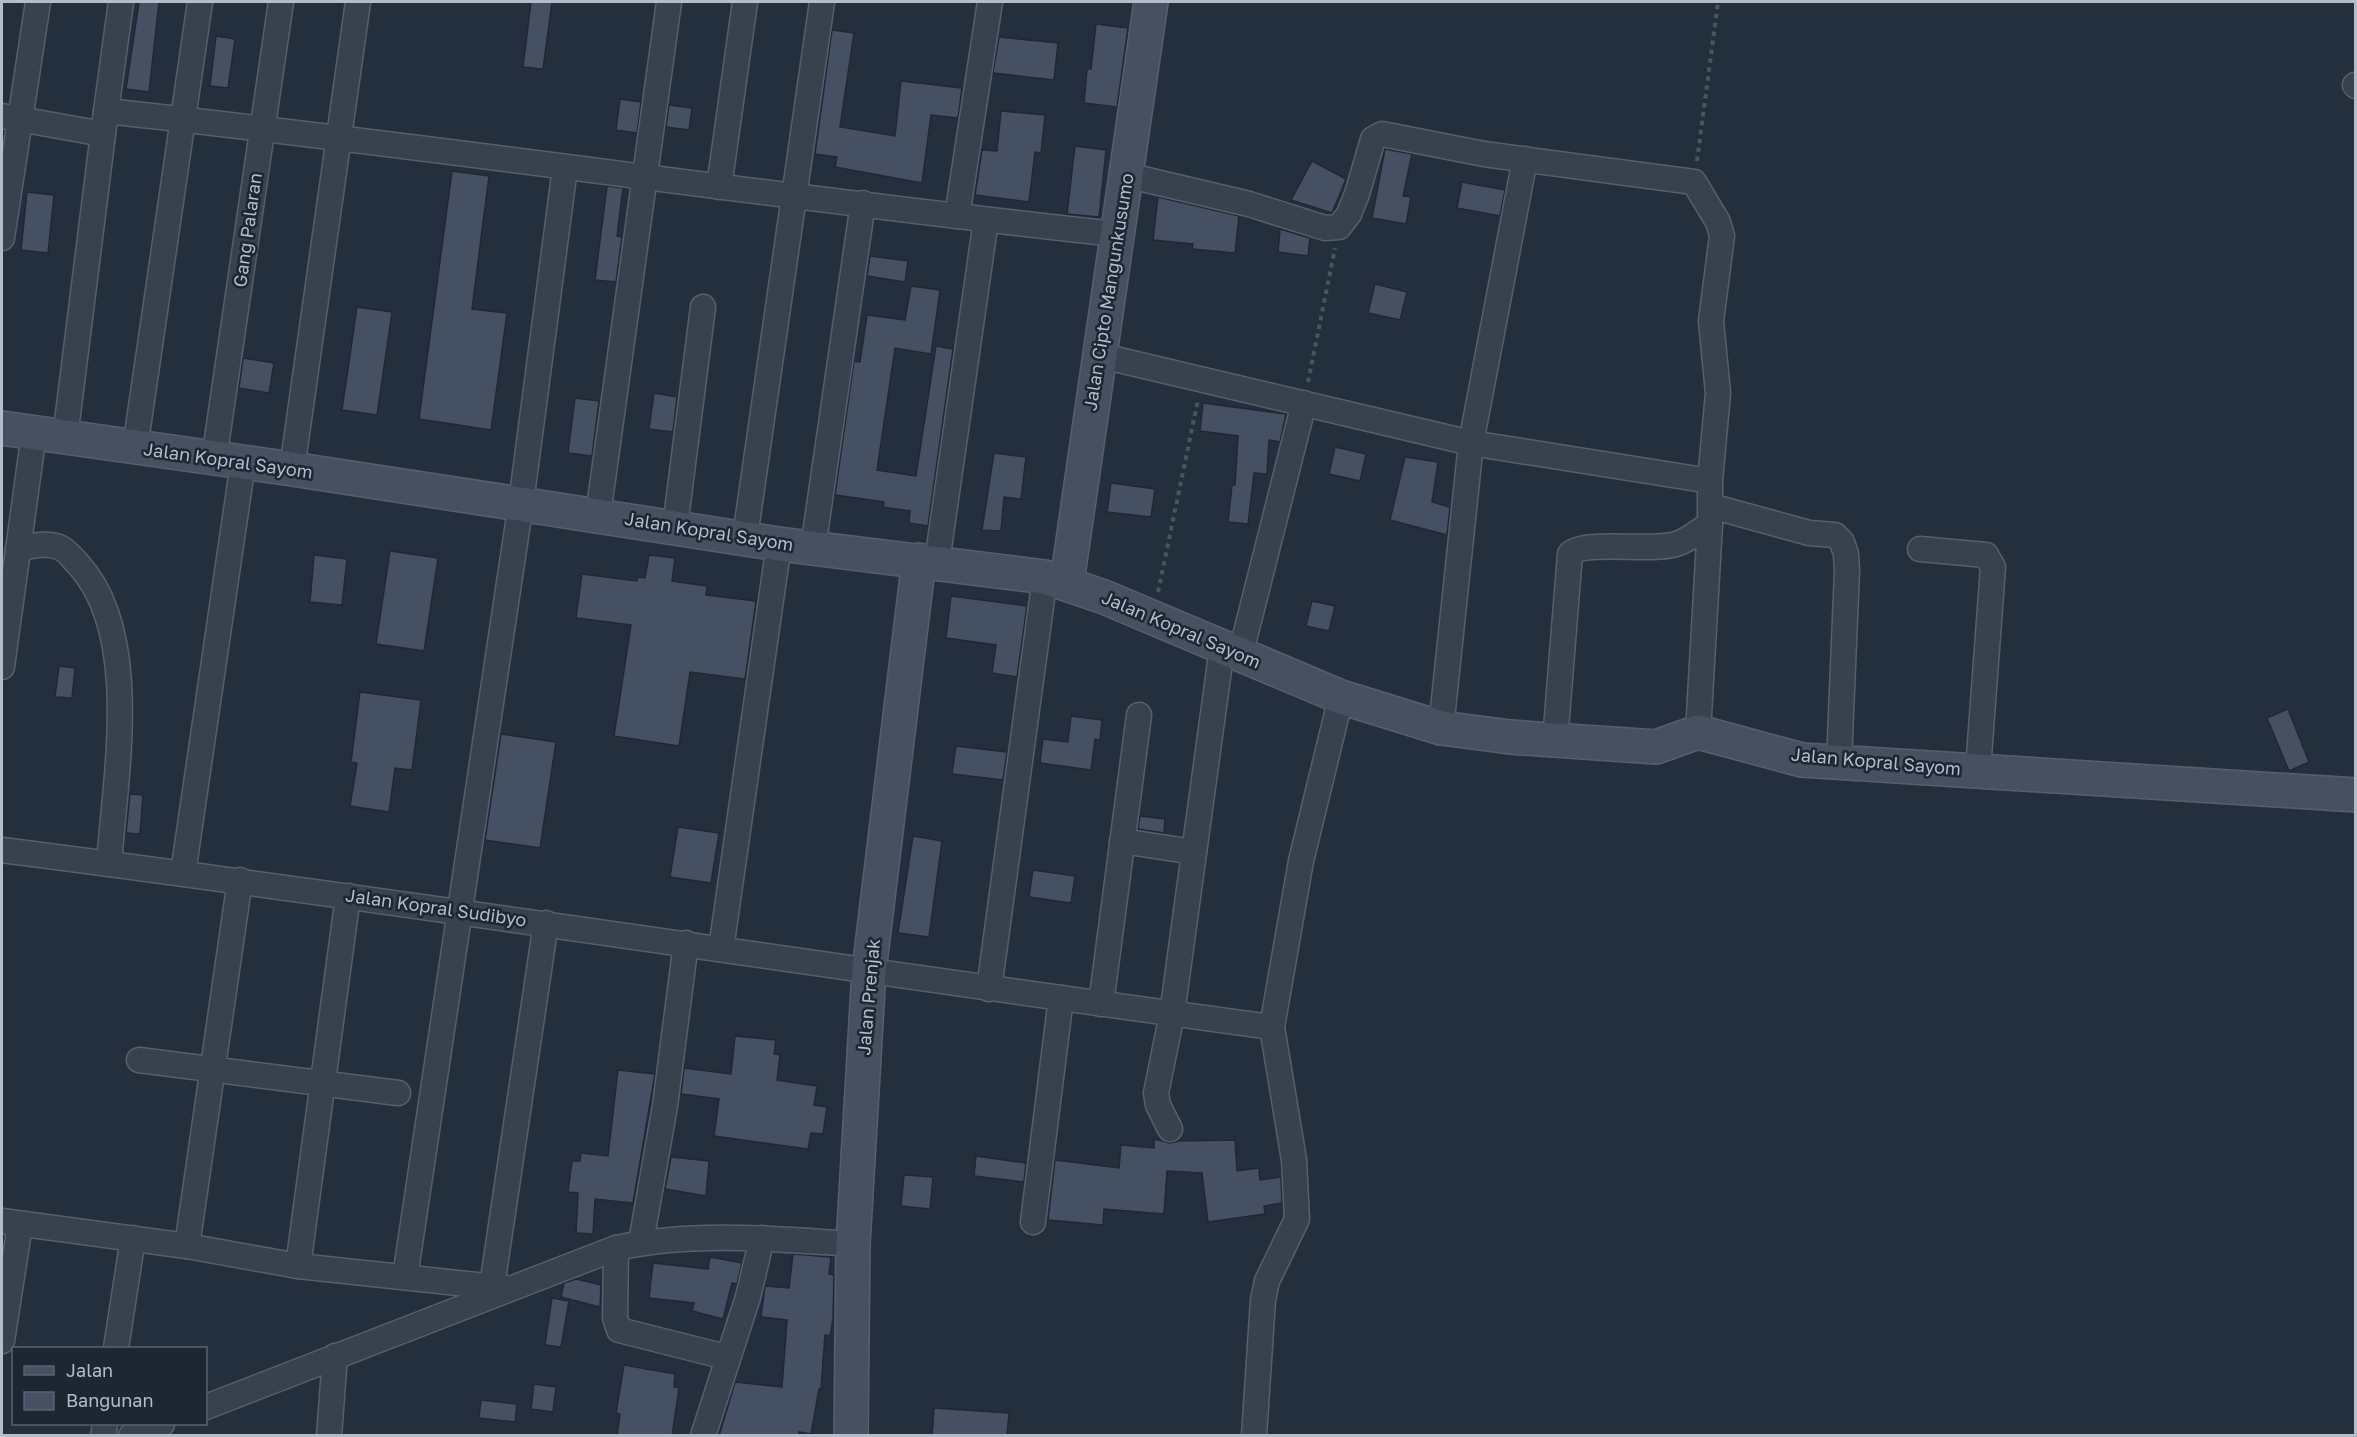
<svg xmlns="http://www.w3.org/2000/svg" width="2357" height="1437" font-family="'Golos Text',sans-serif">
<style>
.building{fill:#455162;stroke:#1f2835;stroke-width:1.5}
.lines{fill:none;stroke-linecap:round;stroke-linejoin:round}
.street-casing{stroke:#565f6c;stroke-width:27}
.secondary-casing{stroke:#565f6c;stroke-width:36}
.path{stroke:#44595c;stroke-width:4;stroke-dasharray:4.5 4.5;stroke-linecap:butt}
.street{stroke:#38414e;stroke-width:24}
.secondary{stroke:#465061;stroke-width:33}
.labels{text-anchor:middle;stroke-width:5;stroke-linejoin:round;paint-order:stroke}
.street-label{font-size:18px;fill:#b4bcc9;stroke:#1d2633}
</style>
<rect width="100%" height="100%" fill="#242f3e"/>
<g class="building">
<path d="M139,2H159L149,92L126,89Z"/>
<path d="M531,2H552L543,69L523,67Z"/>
<path d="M1096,24L1128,28L1117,107L1084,103L1087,69H1091Z"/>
<path d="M832,30L854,33L840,127L895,136L901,81L962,88L958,118L931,115L922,183L835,167L837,157L815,154Z"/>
<path d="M216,36L235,39L228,88L210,86Z"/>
<path d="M999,37L1058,43L1054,80L993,73Z"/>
<path d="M620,99L641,102L637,133L616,130Z"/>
<path d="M669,105L692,108L689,130L666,127Z"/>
<path d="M1001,111L1045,115L1041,153L1035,152L1029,202L975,195L982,150L997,151Z"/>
<path d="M1075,146L1106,150L1099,217L1067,214Z"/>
<path d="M1385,149L1412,154L1403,196L1411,197L1406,224L1372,218Z"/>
<path d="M1312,161L1346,179L1332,213L1291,200Z"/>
<path d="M452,171L489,176L472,309L507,313L491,430L419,419Z"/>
<path d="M1462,182L1505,190L1500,216L1457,208Z"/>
<path d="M607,186L623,188L617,236L622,237L616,282L595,280Z"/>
<path d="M27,192L54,195L48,253L21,250Z"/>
<path d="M1158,197L1239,216L1235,253L1192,249L1193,244L1153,240Z"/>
<path d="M1280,229L1310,238L1308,256L1278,252Z"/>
<path d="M870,256L908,261L905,282L867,276Z"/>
<path d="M1375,284L1407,292L1400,320L1368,313Z"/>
<path d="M911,286L940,290L931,354L895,348L877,470L916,476L936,346L953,349L928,526L909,523L910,511L883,507L884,502L835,495L854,361L860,362L867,315L905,320Z"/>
<path d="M357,307L392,312L377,415L342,410Z"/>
<path d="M243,358L274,363L269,393L239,388Z"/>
<path d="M654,393L677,397L673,432L649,429Z"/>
<path d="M575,398L599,401L592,456L568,453Z"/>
<path d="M1203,403L1286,414L1280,442L1269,440L1267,474L1254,473L1248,524L1228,522L1232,485H1235L1238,436L1200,431Z"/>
<path d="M1335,447L1366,454L1360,481L1329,474Z"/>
<path d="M994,453L1026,457L1021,499L1004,497L1001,531L982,530Z"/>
<path d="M1405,457L1438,462L1432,502L1450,507L1447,535L1390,520Z"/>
<path d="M1111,483L1155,489L1151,517L1107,512Z"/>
<path d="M390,551L438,558L424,651L376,644Z"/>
<path d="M314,555L347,559L342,605L310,602Z"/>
<path d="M649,555L675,558L672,581L707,586L706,595L756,601L745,679L690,672L679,746L614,736L631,625L576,618L582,574L637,581L638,577L645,578Z"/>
<path d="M951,596L1027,606L1017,677L992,673L996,645L946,638Z"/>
<path d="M1312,601L1335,606L1329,631L1306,626Z"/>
<path d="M59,666L75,668L72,698L55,697Z"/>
<path d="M360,692L421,700L412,770L395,768L389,812L350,806L357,763L351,762Z"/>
<path d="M2288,709L2309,762L2289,771L2267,718Z"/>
<path d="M1071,716L1102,720L1100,740L1095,739L1091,770L1040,763L1043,739L1068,742Z"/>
<path d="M501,734L556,742L540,848L485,840Z"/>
<path d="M956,746L1007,752L1003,780L952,774Z"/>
<path d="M130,794L143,795L140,834L126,833Z"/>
<path d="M1140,816L1165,819L1164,833L1138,829Z"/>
<path d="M678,827L719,833L711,883L670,877Z"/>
<path d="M913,836L942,841L929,937L898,933Z"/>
<path d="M1033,870L1075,876L1071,903L1029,897Z"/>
<path d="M735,1036L776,1040L774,1054L780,1055L777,1080L817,1086L814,1105L827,1107L823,1134L811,1133L808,1149L714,1136L719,1099L681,1094L684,1068L731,1074Z"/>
<path d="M618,1070L655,1074L633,1203L595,1199L593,1234L576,1233L578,1193L568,1192L572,1161H580L581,1153L608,1156Z"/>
<path d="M1154,1139L1170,1143L1178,1141L1235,1140L1237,1171L1259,1168L1260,1180L1281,1177L1282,1203L1264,1206L1265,1214L1208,1222L1202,1173L1167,1171L1164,1214L1104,1209L1103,1225L1048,1220L1055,1160L1119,1168L1121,1145L1154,1148Z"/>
<path d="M976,1156L1026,1163L1024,1182L974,1176Z"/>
<path d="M671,1157L709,1161L706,1196L665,1189Z"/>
<path d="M904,1175L933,1177L930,1209L901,1206Z"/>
<path d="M793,1254L831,1257L829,1274L834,1275L833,1318L830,1336L825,1335L821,1389H819L811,1434L799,1432V1436H719L735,1382L782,1387L787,1320L761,1317L765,1286L789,1288Z"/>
<path d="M710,1257L742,1263L737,1284L732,1283L723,1319L692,1311L694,1303L649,1298L653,1263L708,1269Z"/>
<path d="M576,1279L601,1285L600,1307L561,1297L564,1283Z"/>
<path d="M552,1298L569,1301L561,1347L545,1345Z"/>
<path d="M624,1365L675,1374L674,1387L679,1388L672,1436H617L620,1414L616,1413Z"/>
<path d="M534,1384L556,1387L553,1412L531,1409Z"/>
<path d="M481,1400L517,1404L515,1422L479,1418Z"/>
<path d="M934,1408L1009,1413L1007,1436H932Z"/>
</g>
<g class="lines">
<g class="street-casing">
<g id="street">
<path d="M2355,85L2356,86"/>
<path d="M106,111L121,2"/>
<path d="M2,116L103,134L106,111C443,147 779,198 1115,234"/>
<path d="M1126,175L1249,204L1325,228L1339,227L1349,214L1357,194L1373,139L1382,134L1484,154L1694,182L1718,222L1722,236L1711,321L1718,393L1710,481V524L1698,732"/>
<path d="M719,187L745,2"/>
<path d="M957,216L990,2"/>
<path d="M2,238L38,2"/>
<path d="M1098,355L1471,443L1710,481"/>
<path d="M65,438L103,134"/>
<path d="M135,448L200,2"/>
<path d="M214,459L281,2"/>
<path d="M292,469L358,2"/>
<path d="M1711,506L1809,533L1835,535L1842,542L1846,554L1847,570L1839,762"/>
<path d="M598,515L669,2"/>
<path d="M675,527L703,307"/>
<path d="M745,537L822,2"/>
<path d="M813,548L863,203"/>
<path d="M18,549C31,546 46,542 59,547C67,550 73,559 79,565C142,635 115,777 109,864"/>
<path d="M1920,549L1986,555L1993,567L1978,770"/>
<path d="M937,562L986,220"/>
<path d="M1240,656L1304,403"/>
<path d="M2,667L34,433"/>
<path d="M1441,728L1471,443L1525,159"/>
<path d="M1555,741L1570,554C1584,539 1655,553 1679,543C1690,539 1700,530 1710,524"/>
<path d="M1122,841L1194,852"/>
<path d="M2,850C426,904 848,970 1272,1027L1301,861L1341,697"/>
<path d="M183,873L243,463"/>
<path d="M721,949L779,544"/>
<path d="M989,989L1045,577"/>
<path d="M1101,1004L1139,715"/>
<path d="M139,1060L398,1093"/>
<path d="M1170,1129L1158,1105L1156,1093L1172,1014L1222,648"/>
<path d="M2,1221L187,1246L298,1266L505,1288"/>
<path d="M1033,1222L1061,998"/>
<path d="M641,1242L665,1106L686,943"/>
<path d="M187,1246L240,880"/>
<path d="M616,1248L615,1318L619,1330L726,1357"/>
<path d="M298,1266L348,896"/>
<path d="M405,1277L521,503L565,168"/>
<path d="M492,1286L546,923"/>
<path d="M2,1341L20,1225"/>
<path d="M116,1348L133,1238"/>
<path d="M206,1407L616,1248C694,1231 774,1239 853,1244"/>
<path d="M103,1436L105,1424"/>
<path d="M131,1436L162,1424"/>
<path d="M329,1436L335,1356"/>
<path d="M703,1436L748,1297L762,1238"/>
<path d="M1254,1436L1263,1300L1267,1281L1297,1219L1294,1160L1272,1027"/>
</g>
</g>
<g class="secondary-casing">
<g id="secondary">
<path d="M2,428L292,469L779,544L1045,577L1104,597L1341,697L1441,728L1510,737L1656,747L1698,732L1802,760L2356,795"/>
<path d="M1067,582L1151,2"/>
<path d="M851,1436L853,1244L869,971L919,560"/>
</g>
</g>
<g class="path">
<path d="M1697,161L1718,2"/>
<path d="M1308,382L1335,248"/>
<path d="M1158,592L1198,400"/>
</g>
<use href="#street" class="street"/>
<use href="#secondary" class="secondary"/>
</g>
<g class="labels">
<g class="street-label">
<text transform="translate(248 230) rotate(-82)" y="6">Gang Palaran</text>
<text transform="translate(1109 292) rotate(-81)" y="6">Jalan Cipto Mangunkusumo</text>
<text transform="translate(228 461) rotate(8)" y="6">Jalan Kopral Sayom</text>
<text transform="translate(709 532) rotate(9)" y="6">Jalan Kopral Sayom</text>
<text transform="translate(1181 630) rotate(23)" y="6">Jalan Kopral Sayom</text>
<text transform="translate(1876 762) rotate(5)" y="6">Jalan Kopral Sayom</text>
<text transform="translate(436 908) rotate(8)" y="6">Jalan Kopral Sudibyo</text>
<text transform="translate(869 997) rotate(-85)" y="6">Jalan Prenjak</text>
</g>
</g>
<rect width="2357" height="1437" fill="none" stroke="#b4bcc9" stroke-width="6"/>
<rect x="12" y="1347" width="195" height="78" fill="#1d2633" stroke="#59626f" stroke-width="1.5"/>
<rect x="24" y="1366" width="30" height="9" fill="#465061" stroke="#59626f" stroke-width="1.5"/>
<text x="66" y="1377" font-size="18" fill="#b4bcc9">Jalan</text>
<rect x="24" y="1392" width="30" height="18" fill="#455162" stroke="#59626f" stroke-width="1.5"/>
<text x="66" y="1407" font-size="18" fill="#b4bcc9">Bangunan</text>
</svg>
